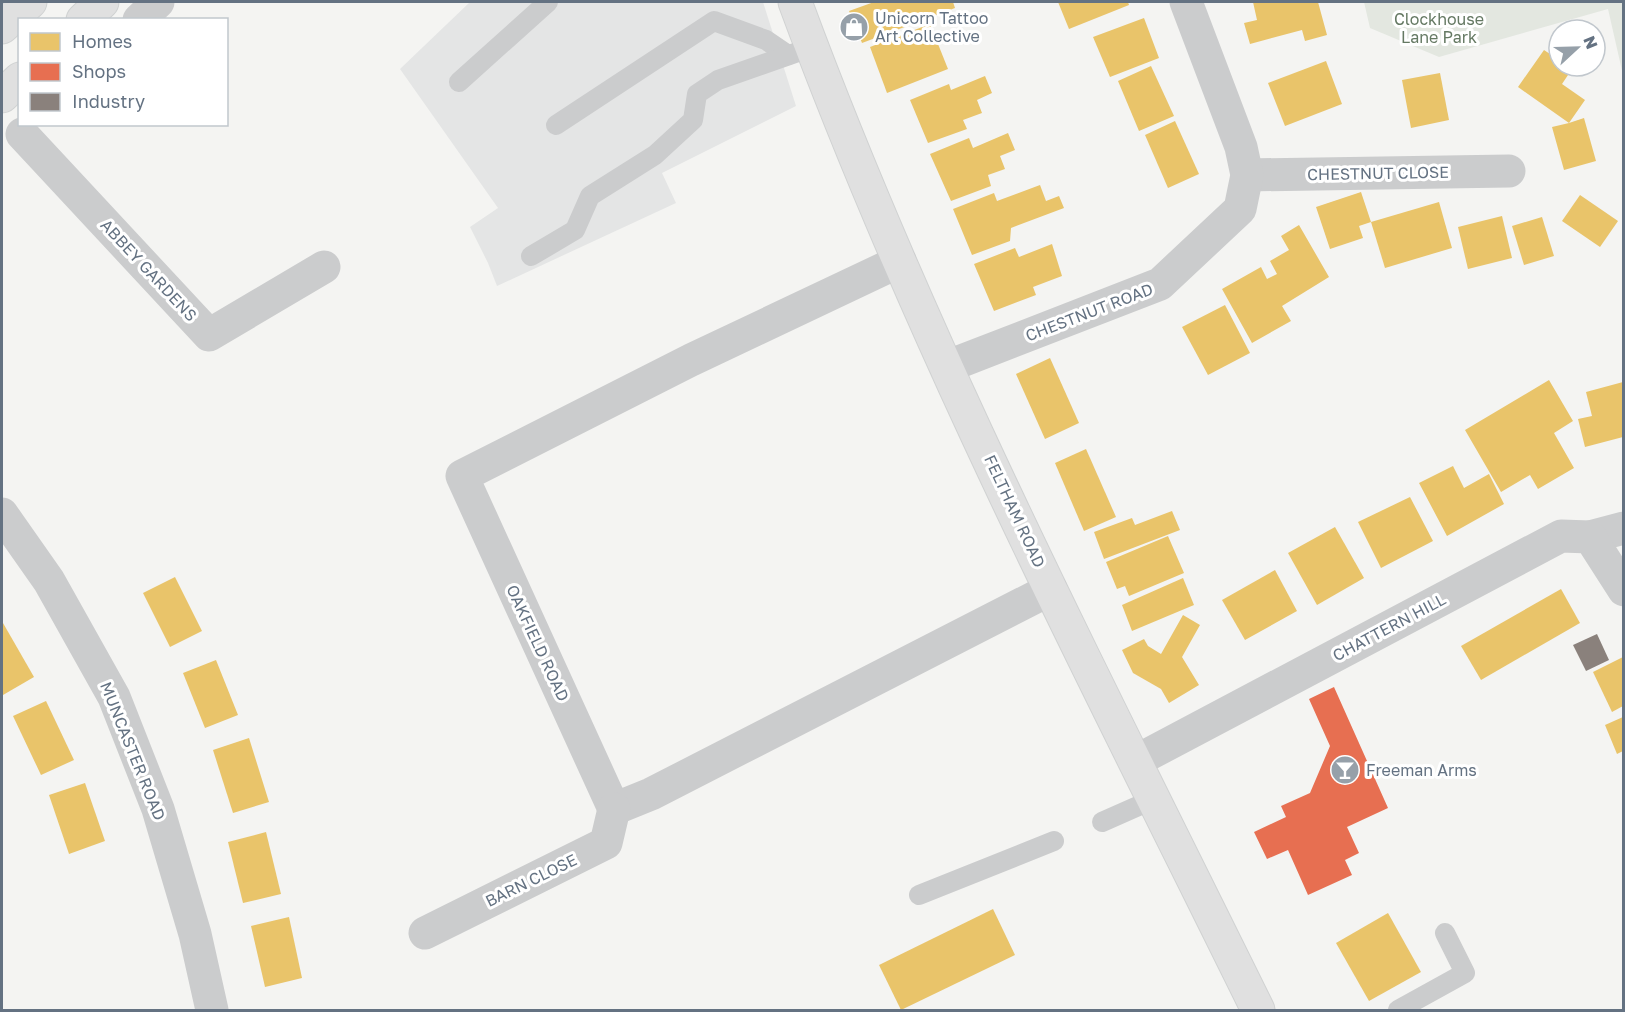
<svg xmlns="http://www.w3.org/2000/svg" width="1625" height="1012" font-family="'Golos Text',sans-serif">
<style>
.built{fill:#e4e5e5}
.green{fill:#e3e7e0}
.homes{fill:#e9c46a}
.shops{fill:#e76f51}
.industry{fill:#8a817c}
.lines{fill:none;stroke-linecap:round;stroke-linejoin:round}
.secondary-casing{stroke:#d0d2d2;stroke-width:35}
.lane{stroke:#cbcccd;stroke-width:20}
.street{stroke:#cbcccd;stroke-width:33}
.secondary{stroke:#e0e0e0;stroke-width:33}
.labels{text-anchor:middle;stroke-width:6;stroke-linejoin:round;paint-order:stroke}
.poi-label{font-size:16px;fill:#647282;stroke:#fff;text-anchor:start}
.park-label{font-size:16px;fill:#657963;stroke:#fff}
.street-label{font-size:16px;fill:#647282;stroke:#fff}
</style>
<rect width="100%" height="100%" fill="#f4f4f2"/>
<path class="built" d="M470,2H763L796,106L662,173L676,203L497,286L488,263L470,227L498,208L400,69Z"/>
<path class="green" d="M1364,2H1623V75L1608,9L1439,57L1370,28Z"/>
<g class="homes">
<path d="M874,2H953L955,8L862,43L849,11Z"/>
<path d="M1058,2H1128L1129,5L1069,29Z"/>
<path d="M1253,2H1318L1327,35L1305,41L1302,30L1250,44L1244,23L1257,20Z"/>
<path d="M1144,18L1159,58L1110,77L1093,37Z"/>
<path d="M930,24L948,69L887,93L870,47Z"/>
<path d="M1544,50L1559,60V66H1568L1572,69L1562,84L1585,100L1569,123L1584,118L1596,161L1564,170L1552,127L1569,123L1518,87Z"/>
<path d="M1326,61L1342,104L1285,126L1268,83Z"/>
<path d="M1151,66L1174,116L1139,131L1118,81Z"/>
<path d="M1440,73L1449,120L1411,128L1402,80Z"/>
<path d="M985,76L992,93L977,100L982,113L963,120L967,129L928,143L910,100L949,84L951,90Z"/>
<path d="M1175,121L1199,174L1168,188L1145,135Z"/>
<path d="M1008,133L1015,150L1000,156L1005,169L988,175L991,186L951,201L930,154L969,138L973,148Z"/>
<path d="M1040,185L1046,201L1059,196L1064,208L1011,228L1010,241L972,255L953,209L994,193L997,201Z"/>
<path d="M1361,192L1371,222L1359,226L1363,238L1330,249L1316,207Z"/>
<path d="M1580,195L1618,221L1600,247L1562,221Z"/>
<path d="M1439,202L1452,248L1385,268L1371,222Z"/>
<path d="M1502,216L1512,258L1468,269L1458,227Z"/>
<path d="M1542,217L1554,256L1524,265L1512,226Z"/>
<path d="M1299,225L1329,277L1282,306L1291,321L1252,343L1222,289L1261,267L1267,279L1277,274L1270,261L1289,250L1281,236Z"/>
<path d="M1052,244L1062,276L1033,287L1036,295L994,311L974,264L1015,248L1019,257Z"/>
<path d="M1225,305L1250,353L1208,375L1182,327Z"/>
<path d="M1050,358L1079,423L1045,439L1016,374Z"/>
<path d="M1549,380L1573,421L1554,433L1574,468L1538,489L1530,475L1501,492L1465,430Z"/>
<path d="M1623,382V437L1585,447L1578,419L1592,416L1586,392Z"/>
<path d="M1086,449L1116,517L1084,531L1055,463Z"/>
<path d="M1453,466L1464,488L1489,474L1504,504L1447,536L1419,483Z"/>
<path d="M1410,497L1433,541L1381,568L1358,522Z"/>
<path d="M1172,511L1180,530L1104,559L1094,532L1132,518L1135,525Z"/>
<path d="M1335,527L1364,578L1317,605L1288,553Z"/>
<path d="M1168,536L1184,573L1129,596L1125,586L1117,589L1106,562Z"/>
<path d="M1275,570L1297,611L1245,640L1222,600Z"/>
<path d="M175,577L202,631L170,647L143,593Z"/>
<path d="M1183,578L1194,605L1132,631L1122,605Z"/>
<path d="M1561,589L1580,623L1481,680L1461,646Z"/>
<path d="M1183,615L1200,625L1182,657L1199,685L1169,703L1161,689L1133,673L1122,650L1144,639L1148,646L1161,654Z"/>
<path d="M3,623L34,677L3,695L2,692V624Z"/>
<path d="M1623,657V706L1612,712L1593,672Z"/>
<path d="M216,660L238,715L205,728L183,673Z"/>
<path d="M46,701L74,760L41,775L13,716Z"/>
<path d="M1623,717V751L1617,754L1605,725Z"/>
<path d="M249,738L269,802L233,813L213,750Z"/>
<path d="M85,783L105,841L69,854L49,795Z"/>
<path d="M266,832L281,894L243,903L228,842Z"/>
<path d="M993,909L1015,955L901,1010L879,965Z"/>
<path d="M1388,913L1421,972L1369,1001L1336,943Z"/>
<path d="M289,917L302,978L265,987L251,926Z"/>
</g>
<path class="shops" d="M1334,687L1388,808L1347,827L1359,853L1345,860L1352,875L1308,895L1288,850L1267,859L1254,832L1286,817L1281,806L1310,793L1330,746L1309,699Z"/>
<path class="industry" d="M1597,634L1609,660L1586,671L1573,645Z"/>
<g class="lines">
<g class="secondary-casing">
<g id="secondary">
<path d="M795,2C923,349 1095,679 1258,1010"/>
<path d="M83,20L102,2"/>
<path d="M2,27L30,2"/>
<path d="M2,96L20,79"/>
</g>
</g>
<g class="lane">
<path d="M459,82L548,2"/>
<path d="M556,125L714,21L766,40L788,55"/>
<path d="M531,256L575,230L590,196L655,155L693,120L697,94L718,80L812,47"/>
<path d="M1102,822L1154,799"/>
<path d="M919,895L1054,841"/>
<path d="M1398,1010L1465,973L1445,933"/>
</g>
<g class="street">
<path d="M139,20L158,2"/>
<path d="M22,134L209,335L324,267"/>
<path d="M1247,175L1509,171"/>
<path d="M900,261L691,360L462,476L614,809L651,794L1051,589"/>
<path d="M946,367L1160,284L1240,209L1247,175L1241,147L1186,2"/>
<path d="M2,514L49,581L114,697L158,809L195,934L212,1010"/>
<path d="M1590,537L1624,528"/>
<path d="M1136,761L1561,536L1590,537L1624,590"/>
<path d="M425,933L606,843L614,809"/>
</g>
<use href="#secondary" class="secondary"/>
</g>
<defs>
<g id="shop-disc" transform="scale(1.5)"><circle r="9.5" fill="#96a0a9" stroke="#fff"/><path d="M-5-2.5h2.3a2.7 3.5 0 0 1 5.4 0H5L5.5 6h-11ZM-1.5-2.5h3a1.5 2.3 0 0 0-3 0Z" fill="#fff"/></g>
<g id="bar-disc" transform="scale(1.5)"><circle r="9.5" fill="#96a0a9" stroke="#fff"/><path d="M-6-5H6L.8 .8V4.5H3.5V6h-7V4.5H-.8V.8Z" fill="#fff"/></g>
</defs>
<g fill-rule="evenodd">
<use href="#shop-disc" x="854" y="27"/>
<use href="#bar-disc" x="1345" y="770"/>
</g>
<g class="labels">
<g class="poi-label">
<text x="875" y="24">Unicorn Tattoo<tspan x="875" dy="18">Art Collective</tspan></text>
<text x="1366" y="776">Freeman Arms</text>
</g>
<g class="park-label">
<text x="1439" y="25">Clockhouse<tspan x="1439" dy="18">Lane Park</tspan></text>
</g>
<g class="street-label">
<text transform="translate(1378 173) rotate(-1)" y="6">CHESTNUT CLOSE</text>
<text transform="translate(149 270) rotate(47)" y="6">ABBEY GARDENS</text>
<text transform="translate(1089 312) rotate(-21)" y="6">CHESTNUT ROAD</text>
<text transform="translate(1015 511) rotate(65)" y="6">FELTHAM ROAD</text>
<text transform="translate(1389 627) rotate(-28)" y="6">CHATTERN HILL</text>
<text transform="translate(538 643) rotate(65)" y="6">OAKFIELD ROAD</text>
<text transform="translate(133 751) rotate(68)" y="6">MUNCASTER ROAD</text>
<text transform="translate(531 880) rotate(-26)" y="6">BARN CLOSE</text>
</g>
</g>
<rect width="1625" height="1012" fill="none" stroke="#647282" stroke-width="6"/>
<rect x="18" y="18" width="210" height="108" fill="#ffffff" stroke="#c1c7cd" stroke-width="1.5"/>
<rect x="30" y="33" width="30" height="18" fill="#e9c46a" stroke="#c1c7cd" stroke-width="1.5"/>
<text x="72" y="48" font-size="18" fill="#647282">Homes</text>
<rect x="30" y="63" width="30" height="18" fill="#e76f51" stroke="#c1c7cd" stroke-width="1.5"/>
<text x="72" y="78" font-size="18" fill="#647282">Shops</text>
<rect x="30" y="93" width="30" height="18" fill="#8a817c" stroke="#c1c7cd" stroke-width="1.5"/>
<text x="72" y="108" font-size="18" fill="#647282">Industry</text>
<g transform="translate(1577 48) rotate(68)"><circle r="28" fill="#ffffff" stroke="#c1c7cd" stroke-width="1.5"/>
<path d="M0-4.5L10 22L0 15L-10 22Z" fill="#96a0a9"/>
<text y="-9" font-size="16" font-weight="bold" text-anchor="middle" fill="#647282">N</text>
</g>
</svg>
